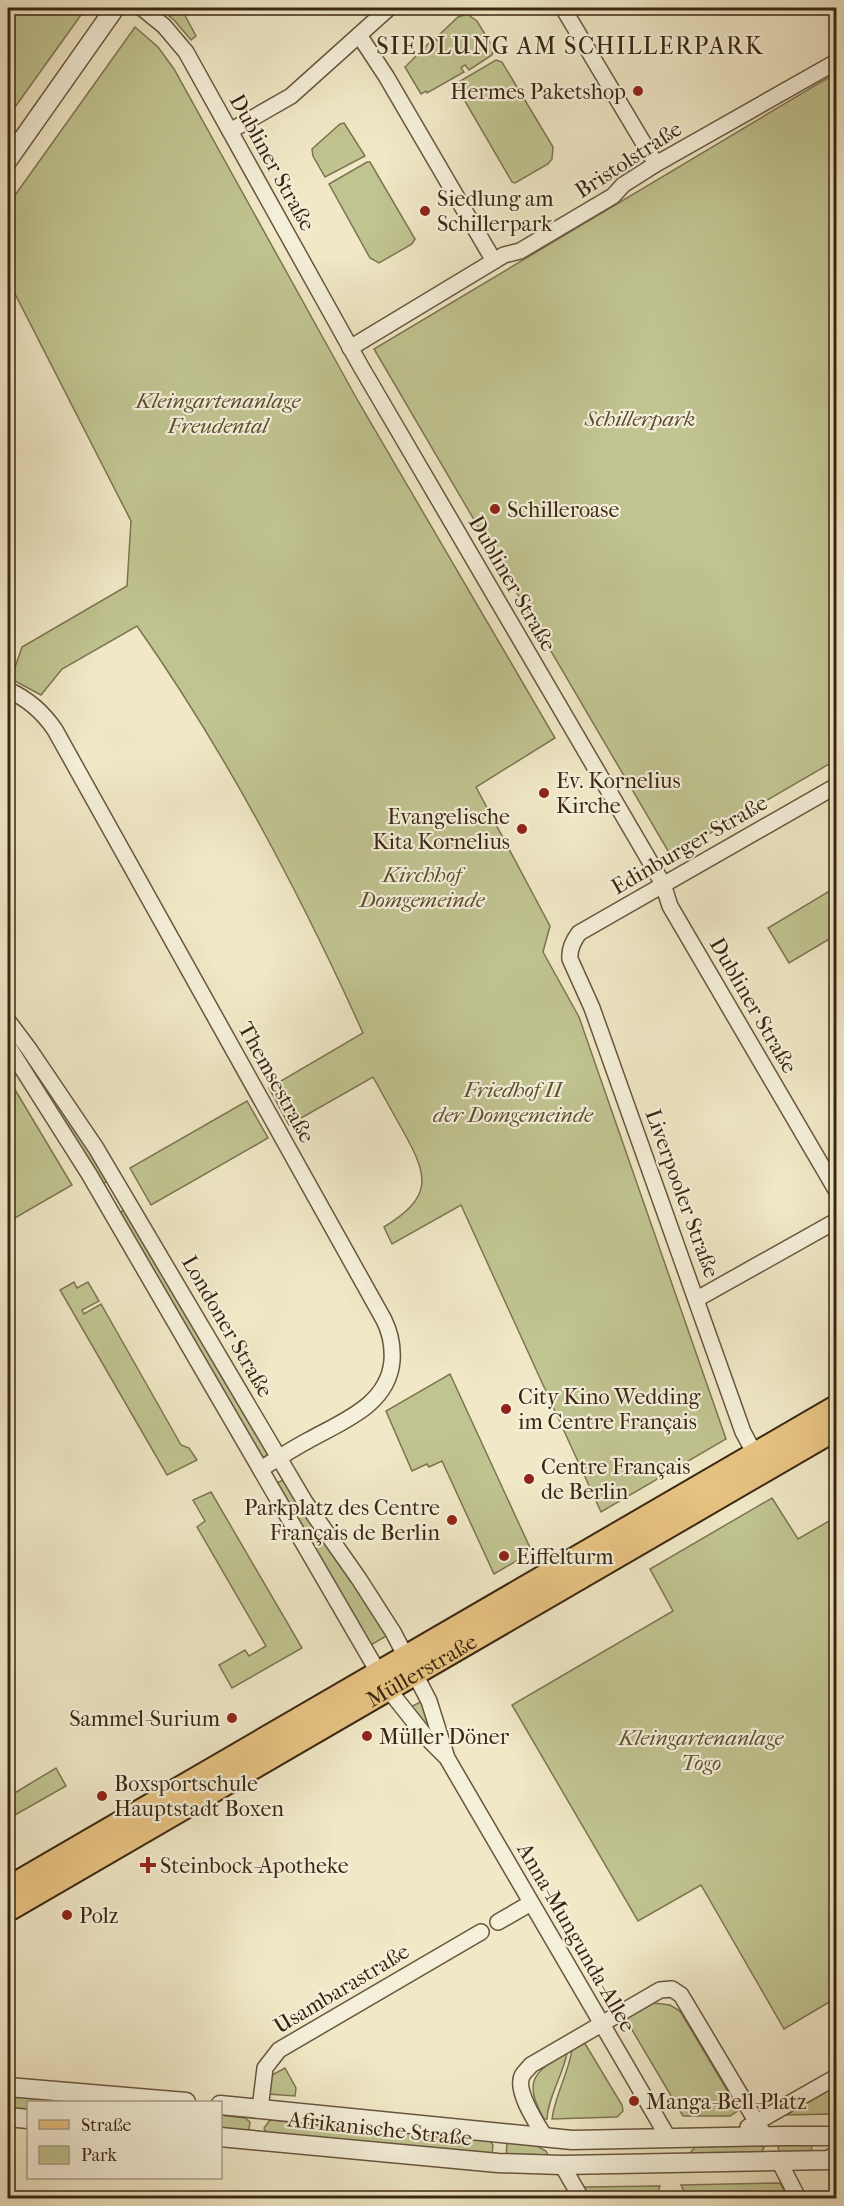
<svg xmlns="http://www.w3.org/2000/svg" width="844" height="2206" font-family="'IM FELL French Canon',serif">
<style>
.green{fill:#c0c491;stroke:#7d7551;stroke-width:1.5}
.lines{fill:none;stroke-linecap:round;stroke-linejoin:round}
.minor-casing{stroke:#68563e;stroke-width:18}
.tertiary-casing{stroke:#68563e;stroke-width:21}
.primary-casing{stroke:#3a2611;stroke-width:26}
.minor{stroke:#f5f0da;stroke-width:15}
.tertiary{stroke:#f5f0da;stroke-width:18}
.primary{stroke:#e8c483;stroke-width:22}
.poi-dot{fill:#8f2418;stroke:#f5f0da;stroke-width:2}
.labels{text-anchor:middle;stroke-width:4.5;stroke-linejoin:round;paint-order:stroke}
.poi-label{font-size:22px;fill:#3a2611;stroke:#f5f0da;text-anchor:start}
.street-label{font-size:22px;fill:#3a2611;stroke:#f5f0da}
.park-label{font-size:22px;font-style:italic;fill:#5c4e31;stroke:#f5f0da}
.neighbourhood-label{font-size:24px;letter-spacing:1.5px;fill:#3a2611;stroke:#f5f0da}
</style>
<rect width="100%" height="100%" fill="#f0e8c6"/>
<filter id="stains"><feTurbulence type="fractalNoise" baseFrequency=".00333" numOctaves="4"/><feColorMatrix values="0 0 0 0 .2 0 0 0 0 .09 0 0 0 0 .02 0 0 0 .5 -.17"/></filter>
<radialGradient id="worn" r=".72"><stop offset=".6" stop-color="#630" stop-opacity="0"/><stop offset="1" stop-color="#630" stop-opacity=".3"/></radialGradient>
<g class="green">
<path d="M8,8H86L8,117Z"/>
<path d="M159,8H181L196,36L191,40L174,20Z"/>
<path d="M467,14L477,21L494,49L492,55L469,70L465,65L461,68L464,72L427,93L426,91L421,94L405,67L434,38L438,41L442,38L439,35L458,17Z"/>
<path d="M135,27L158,47L174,69L358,401L555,738L476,787L550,926L543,952L579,1017L726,1439L601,1512L461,1205L392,1244L384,1227C433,1197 429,1177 403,1131C393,1113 383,1095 373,1077L289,1125L269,1088L363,1033C299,891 227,754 137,626L62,669L41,695L11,679L22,647L127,586L131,521L8,280V205Z"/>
<path d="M496,60L502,62L553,147L552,159L548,164L515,183L512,182L455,84Z"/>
<path d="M836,73V760L671,856L374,349Z"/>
<path d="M344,123L365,156L325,177L313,156L312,149L340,124Z"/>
<path d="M367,162H370L415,239L412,244L379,263L370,258L329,184Z"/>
<path d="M836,887V935L789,963L768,928Z"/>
<path d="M8,1026L110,1180L100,1185L8,1036Z"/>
<path d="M8,1078L72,1185L8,1222Z"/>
<path d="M247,1101L268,1138L151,1205L130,1168Z"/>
<path d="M127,1208L269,1453L266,1457H259L118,1214Z"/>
<path d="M74,1282L77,1288L88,1282L99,1301L82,1310L84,1314L101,1304L181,1445L189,1448L197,1460L167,1475L60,1290Z"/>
<path d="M450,1374L532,1552L494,1574L442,1461L429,1467L427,1464L412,1471L386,1411Z"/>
<path d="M285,1479L388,1635L369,1646L275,1484Z"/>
<path d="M211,1492L302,1648L232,1688L219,1665L245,1650L249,1656L266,1646L197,1527L205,1521L193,1500Z"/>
<path d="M772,1498L798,1539L836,1517V1998L784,2029L701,1885L638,1921L512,1705L673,1611L650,1569Z"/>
<path d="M422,1701L440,1741L409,1708Z"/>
<path d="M56,1768L66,1786L8,1819V1797Z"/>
<path d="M654,2003L670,2005L680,2011L739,2110L730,2116H683L625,2018Z"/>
<path d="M584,2042L622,2105L623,2111L617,2117L552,2119C555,2095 568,2074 572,2050Z"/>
<path d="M567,2053C563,2075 548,2097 547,2119H544C523,2081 533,2072 567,2053Z"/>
<path d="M285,2068L296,2088L295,2096L268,2094L270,2076Z"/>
<path d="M836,2086V2114L786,2115Z"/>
<path d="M8,2096L81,2102H28V2114L8,2112Z"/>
<path d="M220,2115L245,2118L250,2122L249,2129L246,2133L221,2132Z"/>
<path d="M270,2120L490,2141L493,2145L492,2155L267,2135L264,2128Z"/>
<path d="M507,2142L537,2146L546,2151L548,2155L506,2158Z"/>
<path d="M760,2145L764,2148L761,2153L695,2154L691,2152L695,2147Z"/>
<path d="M780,2145H812L811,2152H779L778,2147Z"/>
<path d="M780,2183L789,2198H687L681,2185Z"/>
<path d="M660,2186L656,2198H590L584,2187Z"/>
</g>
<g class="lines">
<g class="minor-casing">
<g id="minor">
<path d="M142,8L164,26L186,52L360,365L645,853L663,884L670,906L836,1190"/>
<path d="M563,8L656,164"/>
<path d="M359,35L386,76L494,261"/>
<path d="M230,131L291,96L389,8"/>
<path d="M350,348L494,261L504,255L520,251L613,196L623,185L656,164L836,62"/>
<path d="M8,690C28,699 43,712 55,730L384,1320C391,1334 393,1346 392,1361C388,1405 343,1421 309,1440C292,1449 277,1459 261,1469"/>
<path d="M8,1021L29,1049L96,1148L305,1502L359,1579L393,1632L429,1701L447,1758L669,2139"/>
<path d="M8,1046L89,1174L388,1689L427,1738L445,1756"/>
<path d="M697,1299L836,1221"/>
<path d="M755,1454L743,1432L592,1008L570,959C569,949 573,941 579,933L836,786"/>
<path d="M498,1922L531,1903"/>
<path d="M260,2109L265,2068L279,2050L481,1932"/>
<path d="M748,2127L836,2077"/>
<path d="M545,2137C537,2124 515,2091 522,2076C524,2072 528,2069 531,2065L660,1990L672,1989L681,1995L765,2136"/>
<path d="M779,2161L798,2198"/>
<path d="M562,2165L581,2198"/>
</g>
</g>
<g class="tertiary-casing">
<g id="tertiary">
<path d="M8,160L115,8"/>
<path d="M8,2087L186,2102"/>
<path d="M220,2105L572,2140L783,2136H829L836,2138"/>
<path d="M8,2117L28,2119"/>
<path d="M220,2137L498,2163L562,2165L828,2160L836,2156"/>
</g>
</g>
<g class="primary-casing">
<g id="primary">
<path d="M8,1888L836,1407"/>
<path id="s1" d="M8,1910L836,1429"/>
</g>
</g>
<use href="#minor" class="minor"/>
<use href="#tertiary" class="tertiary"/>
<use href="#primary" class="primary"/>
</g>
<g class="poi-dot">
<circle cx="638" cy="91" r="6"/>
<circle cx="425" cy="211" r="6"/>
<circle cx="495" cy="509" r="6"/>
<circle cx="544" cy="793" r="6"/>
<circle cx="522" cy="829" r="6"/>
<circle cx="506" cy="1409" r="6"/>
<circle cx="529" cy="1479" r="6"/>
<circle cx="452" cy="1520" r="6"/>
<circle cx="504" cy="1556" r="6"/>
<circle cx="232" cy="1718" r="6"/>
<circle cx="367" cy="1736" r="6"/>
<circle cx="102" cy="1796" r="6"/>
<path d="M145 1856h6v6h6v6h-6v6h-6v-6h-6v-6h6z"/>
<circle cx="67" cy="1915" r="6"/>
<circle cx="634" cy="2101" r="6"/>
</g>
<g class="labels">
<g class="poi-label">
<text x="626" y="99" text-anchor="end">Hermes Paketshop</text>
<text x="437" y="206">Siedlung am<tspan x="437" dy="25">Schillerpark</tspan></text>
<text x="507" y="517">Schilleroase</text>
<text x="556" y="788">Ev. Kornelius<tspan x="556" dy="25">Kirche</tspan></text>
<text x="510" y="824" text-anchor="end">Evangelische<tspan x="510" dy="25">Kita Kornelius</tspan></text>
<text x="518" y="1404">City Kino Wedding<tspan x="518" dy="25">im Centre Français</tspan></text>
<text x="541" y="1474">Centre Français<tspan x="541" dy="25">de Berlin</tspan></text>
<text x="440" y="1515" text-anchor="end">Parkplatz des Centre<tspan x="440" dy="25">Français de Berlin</tspan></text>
<text x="516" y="1564">Eiffelturm</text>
<text x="220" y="1726" text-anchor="end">Sammel-Surium</text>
<text x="379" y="1744">Müller Döner</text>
<text x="114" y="1791">Boxsportschule<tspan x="114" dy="25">Hauptstadt Boxen</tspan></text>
<text x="160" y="1873">Steinbock-Apotheke</text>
<text x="79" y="1923">Polz</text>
<text x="646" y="2109">Manga-Bell-Platz</text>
</g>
<g class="street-label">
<text transform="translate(628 159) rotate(-33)" y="8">Bristolstraße</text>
<text transform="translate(273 162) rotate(61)" y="8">Dubliner Straße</text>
<text transform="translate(513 583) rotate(60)" y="8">Dubliner Straße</text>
<text transform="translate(689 844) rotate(-30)" y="8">Edinburger Straße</text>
<text transform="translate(754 1005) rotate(60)" y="8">Dubliner Straße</text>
<text transform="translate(277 1082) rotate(61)" y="8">Themsestraße</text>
<text transform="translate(683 1193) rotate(70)" y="8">Liverpooler Straße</text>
<text transform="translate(228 1326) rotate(60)" y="8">Londoner Straße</text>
<text dy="8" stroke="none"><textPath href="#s1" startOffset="478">Müllerstraße</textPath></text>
<text transform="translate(577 1937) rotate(60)" y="8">Anna-Mungunda-Allee</text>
<text transform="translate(341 1988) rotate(-31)" y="8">Usambarastraße</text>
<text transform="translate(380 2128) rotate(6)" y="8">Afrikanische Straße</text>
</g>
<g class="park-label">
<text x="218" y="408">Kleingartenanlage<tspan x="218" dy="25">Freudental</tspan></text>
<text x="640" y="426">Schillerpark</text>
<text x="422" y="882">Kirchhof<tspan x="422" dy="25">Domgemeinde</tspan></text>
<text x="513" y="1097">Friedhof II<tspan x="513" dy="25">der Domgemeinde</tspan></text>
<text x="701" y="1745">Kleingartenanlage<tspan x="701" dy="25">Togo</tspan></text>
</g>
<g class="neighbourhood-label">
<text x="570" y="54">SIEDLUNG AM SCHILLERPARK</text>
</g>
</g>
<rect width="844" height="2206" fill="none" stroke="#f0e8c6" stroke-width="30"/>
<rect x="9" y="9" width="826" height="2188" fill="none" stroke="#3a2611" stroke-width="3"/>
<rect x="15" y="15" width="814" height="2176" fill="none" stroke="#3a2611" stroke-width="1.5"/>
<rect x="27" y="2101" width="195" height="78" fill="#f5f0da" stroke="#aa9f8a" stroke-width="1.5"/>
<rect x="39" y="2120" width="30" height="9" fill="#e8c483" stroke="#aa9f8a" stroke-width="1.5"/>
<text x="81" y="2131" font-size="18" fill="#3a2611">Straße</text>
<rect x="39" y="2146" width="30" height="18" fill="#c0c491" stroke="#aa9f8a" stroke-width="1.5"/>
<text x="81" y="2161" font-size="18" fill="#3a2611">Park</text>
<rect width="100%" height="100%" filter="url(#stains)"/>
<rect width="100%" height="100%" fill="url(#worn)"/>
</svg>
